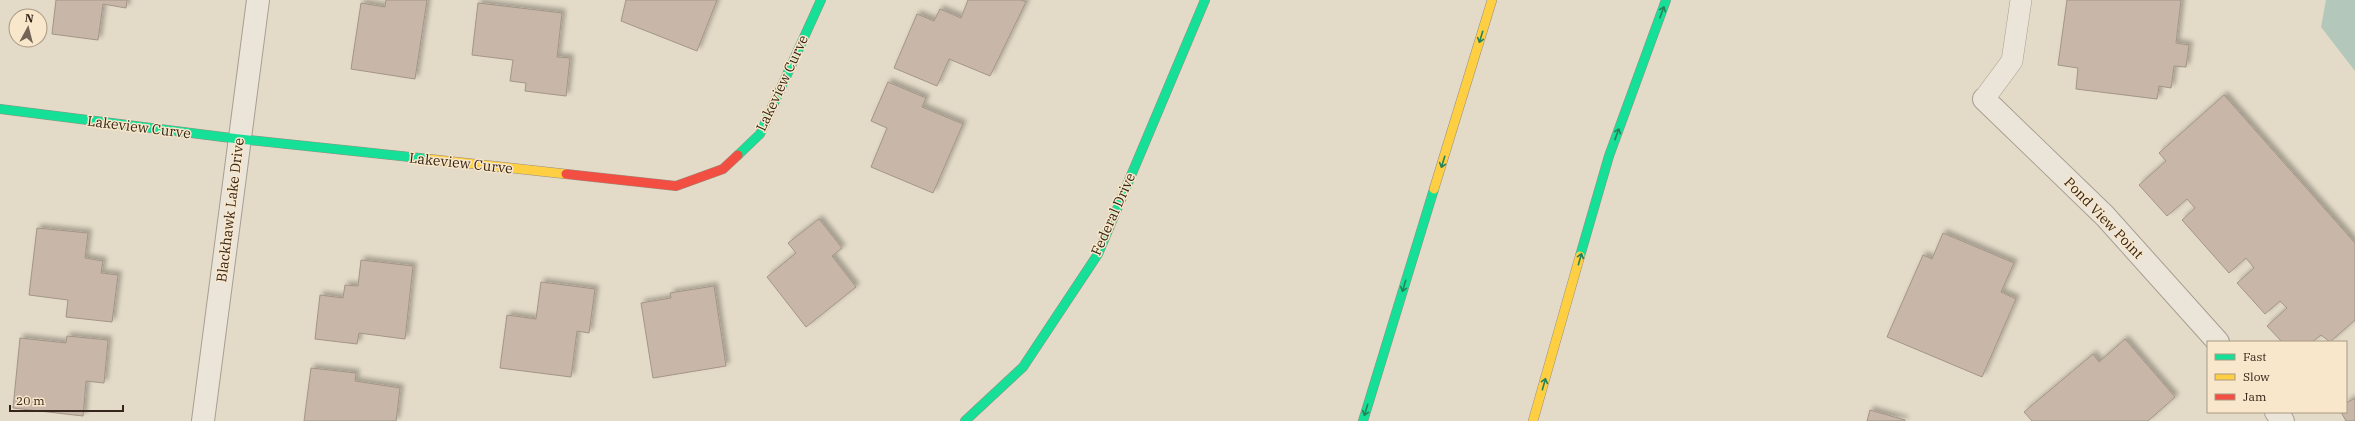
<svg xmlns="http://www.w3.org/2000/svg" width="2355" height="421" font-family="'IBM Plex Serif',serif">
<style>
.water{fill:#b3c8ba}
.building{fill:#c8b7a8;stroke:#a39587;filter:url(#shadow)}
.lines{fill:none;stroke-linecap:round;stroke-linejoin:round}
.lane-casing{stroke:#a89e91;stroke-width:22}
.street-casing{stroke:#a89e91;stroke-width:24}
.fast-casing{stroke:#978e81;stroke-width:10}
.slow-casing{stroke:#978e81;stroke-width:10}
.jam-casing{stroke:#978e81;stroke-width:10}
.lane{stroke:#ebe4d9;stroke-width:21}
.street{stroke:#ebe4d9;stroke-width:22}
.fast{stroke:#16e098;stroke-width:9}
.slow{stroke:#ffcf43;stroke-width:9}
.jam{stroke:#f24e42;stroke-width:9}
.oneway{stroke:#268259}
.labels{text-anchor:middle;stroke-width:3;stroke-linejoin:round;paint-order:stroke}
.street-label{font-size:14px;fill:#36251a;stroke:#f8e7ca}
</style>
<defs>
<filter id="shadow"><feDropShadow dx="3.5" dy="-3.5" stdDeviation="2" flood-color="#0004"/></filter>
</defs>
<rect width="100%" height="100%" fill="#e3dac7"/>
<path class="water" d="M2326,0H2355V71L2321,27Z"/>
<g class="building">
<path d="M56,0H127L126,8L103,4L98,40L52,34Z"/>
<path d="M386,0H427L415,79L351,69L361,3L385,7Z"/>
<path d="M626,0H717L697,51L621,21Z"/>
<path d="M968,0H1021L1026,2L990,76L949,59L937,86L894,68L917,14L934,21L940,9L961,18Z"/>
<path d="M2067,0H2181L2176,43L2189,45L2186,67L2174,66L2171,88L2159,86L2157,99L2076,89L2078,68L2058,65Z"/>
<path d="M478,3L562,13L557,57L570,58L566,96L525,91L526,83L510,81L513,60L472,55Z"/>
<path d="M888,82L926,98L922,107L963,124L933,193L871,167L887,128L871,121Z"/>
<path d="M2224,95L2355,243V320L2330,342L2321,335L2312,342H2282L2267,326L2287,308L2280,301L2265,314L2237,283L2254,268L2246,258L2229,273L2182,220L2195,208L2187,199L2167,216L2139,185L2166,161L2159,153Z"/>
<path d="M819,219L842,248L832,256L856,287L806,327L767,277L796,253L788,243Z"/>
<path d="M37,228L88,233L85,258L103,261L101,273L118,275L112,322L66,317L68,300L29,295Z"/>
<path d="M1943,233L2014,263L2001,292L2016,299L1982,377L1887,337L1923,255L1932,259Z"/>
<path d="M361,260L413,266L405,339L359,333L357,344L315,339L320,295L343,298L345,285L358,286Z"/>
<path d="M541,282L595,289L589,333L577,331L571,377L500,368L507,315L536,319Z"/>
<path d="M714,286L726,366L653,378L641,303L671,298L670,293Z"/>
<path d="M67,336L108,340L104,383L86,381L83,416L13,408L20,338L66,343Z"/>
<path d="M2125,339L2175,397L2148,421H2032L2024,412L2093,354L2099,362Z"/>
<path d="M311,368L356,373L355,381L400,388L396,421H304Z"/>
<path d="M2355,398V421H2346L2341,412H2346V403Z"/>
<path d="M1870,410L1905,420V421H1867Z"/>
</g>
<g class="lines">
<g class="lane-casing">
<path id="lane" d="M1984,99L2012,61L2021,0"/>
</g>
<g class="street-casing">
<g id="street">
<path d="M1984,99L2105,216L2218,342"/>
<path d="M2276,412L2283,421"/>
<path d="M203,421L258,0"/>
</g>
</g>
<g class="fast-casing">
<g id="fast">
<path d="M0,109L239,139L429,159"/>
<path d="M738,155L760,134L821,0"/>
<path d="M1580,256L1609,156L1666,0"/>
<path d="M965,421L1023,367L1098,254L1205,0"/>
<path d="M1363,421L1434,189"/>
</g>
</g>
<g class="slow-casing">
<g id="slow">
<path d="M429,159L566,174"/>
<path d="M1434,189L1492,0"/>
<path d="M1533,421L1580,256"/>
</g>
</g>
<g class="jam-casing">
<path id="jam" d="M566,174L676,186L723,169L738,155"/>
</g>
<use href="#lane" class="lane"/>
<use href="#street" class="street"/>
<use href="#fast" class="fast"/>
<use href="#slow" class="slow"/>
<use href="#jam" class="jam"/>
</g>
<defs><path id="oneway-shaft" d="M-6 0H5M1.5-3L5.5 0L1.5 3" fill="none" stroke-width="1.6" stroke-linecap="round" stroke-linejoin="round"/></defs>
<g class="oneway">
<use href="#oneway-shaft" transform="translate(1662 12) rotate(-70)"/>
<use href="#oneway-shaft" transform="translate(1481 37) rotate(107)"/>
<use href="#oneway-shaft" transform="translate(1617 134) rotate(-70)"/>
<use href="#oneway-shaft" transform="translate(1443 162) rotate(107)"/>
<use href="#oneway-shaft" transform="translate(1580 259) rotate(-74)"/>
<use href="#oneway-shaft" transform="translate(1404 286) rotate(107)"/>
<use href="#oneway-shaft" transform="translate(1544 384) rotate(-74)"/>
<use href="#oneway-shaft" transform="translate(1366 410) rotate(107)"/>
</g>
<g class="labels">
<g class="street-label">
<text transform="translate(782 83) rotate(-65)" y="5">Lakeview Curve</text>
<text transform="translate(139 127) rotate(7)" y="5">Lakeview Curve</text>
<text transform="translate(461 163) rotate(6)" y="5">Lakeview Curve</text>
<text transform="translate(230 210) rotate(-83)" y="5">Blackhawk Lake Drive</text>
<text transform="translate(1113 214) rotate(-66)" y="5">Federal Drive</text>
<text transform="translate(2104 218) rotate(46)" y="5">Pond View Point</text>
</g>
</g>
<rect x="2207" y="341" width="140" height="72" fill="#f8e7ca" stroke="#aa9984"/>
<rect x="2215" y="354" width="20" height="6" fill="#16e098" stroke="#aa9984"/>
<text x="2243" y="361" font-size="12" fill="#36251a">Fast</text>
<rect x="2215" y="374" width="20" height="6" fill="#ffcf43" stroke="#aa9984"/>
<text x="2243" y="381" font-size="12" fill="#36251a">Slow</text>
<rect x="2215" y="394" width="20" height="6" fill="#f24e42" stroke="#aa9984"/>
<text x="2243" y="401" font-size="12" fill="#36251a">Jam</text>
<g transform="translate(28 28) rotate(7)"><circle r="19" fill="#f8e7ca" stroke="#aa9984"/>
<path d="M0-3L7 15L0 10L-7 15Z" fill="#736457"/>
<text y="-6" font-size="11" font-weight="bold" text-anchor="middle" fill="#36251a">N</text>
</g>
<path d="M10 405v6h113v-6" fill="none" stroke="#36251a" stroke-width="2"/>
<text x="16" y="405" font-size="12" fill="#36251a" stroke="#f8e7ca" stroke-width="3" paint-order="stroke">20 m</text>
</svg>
